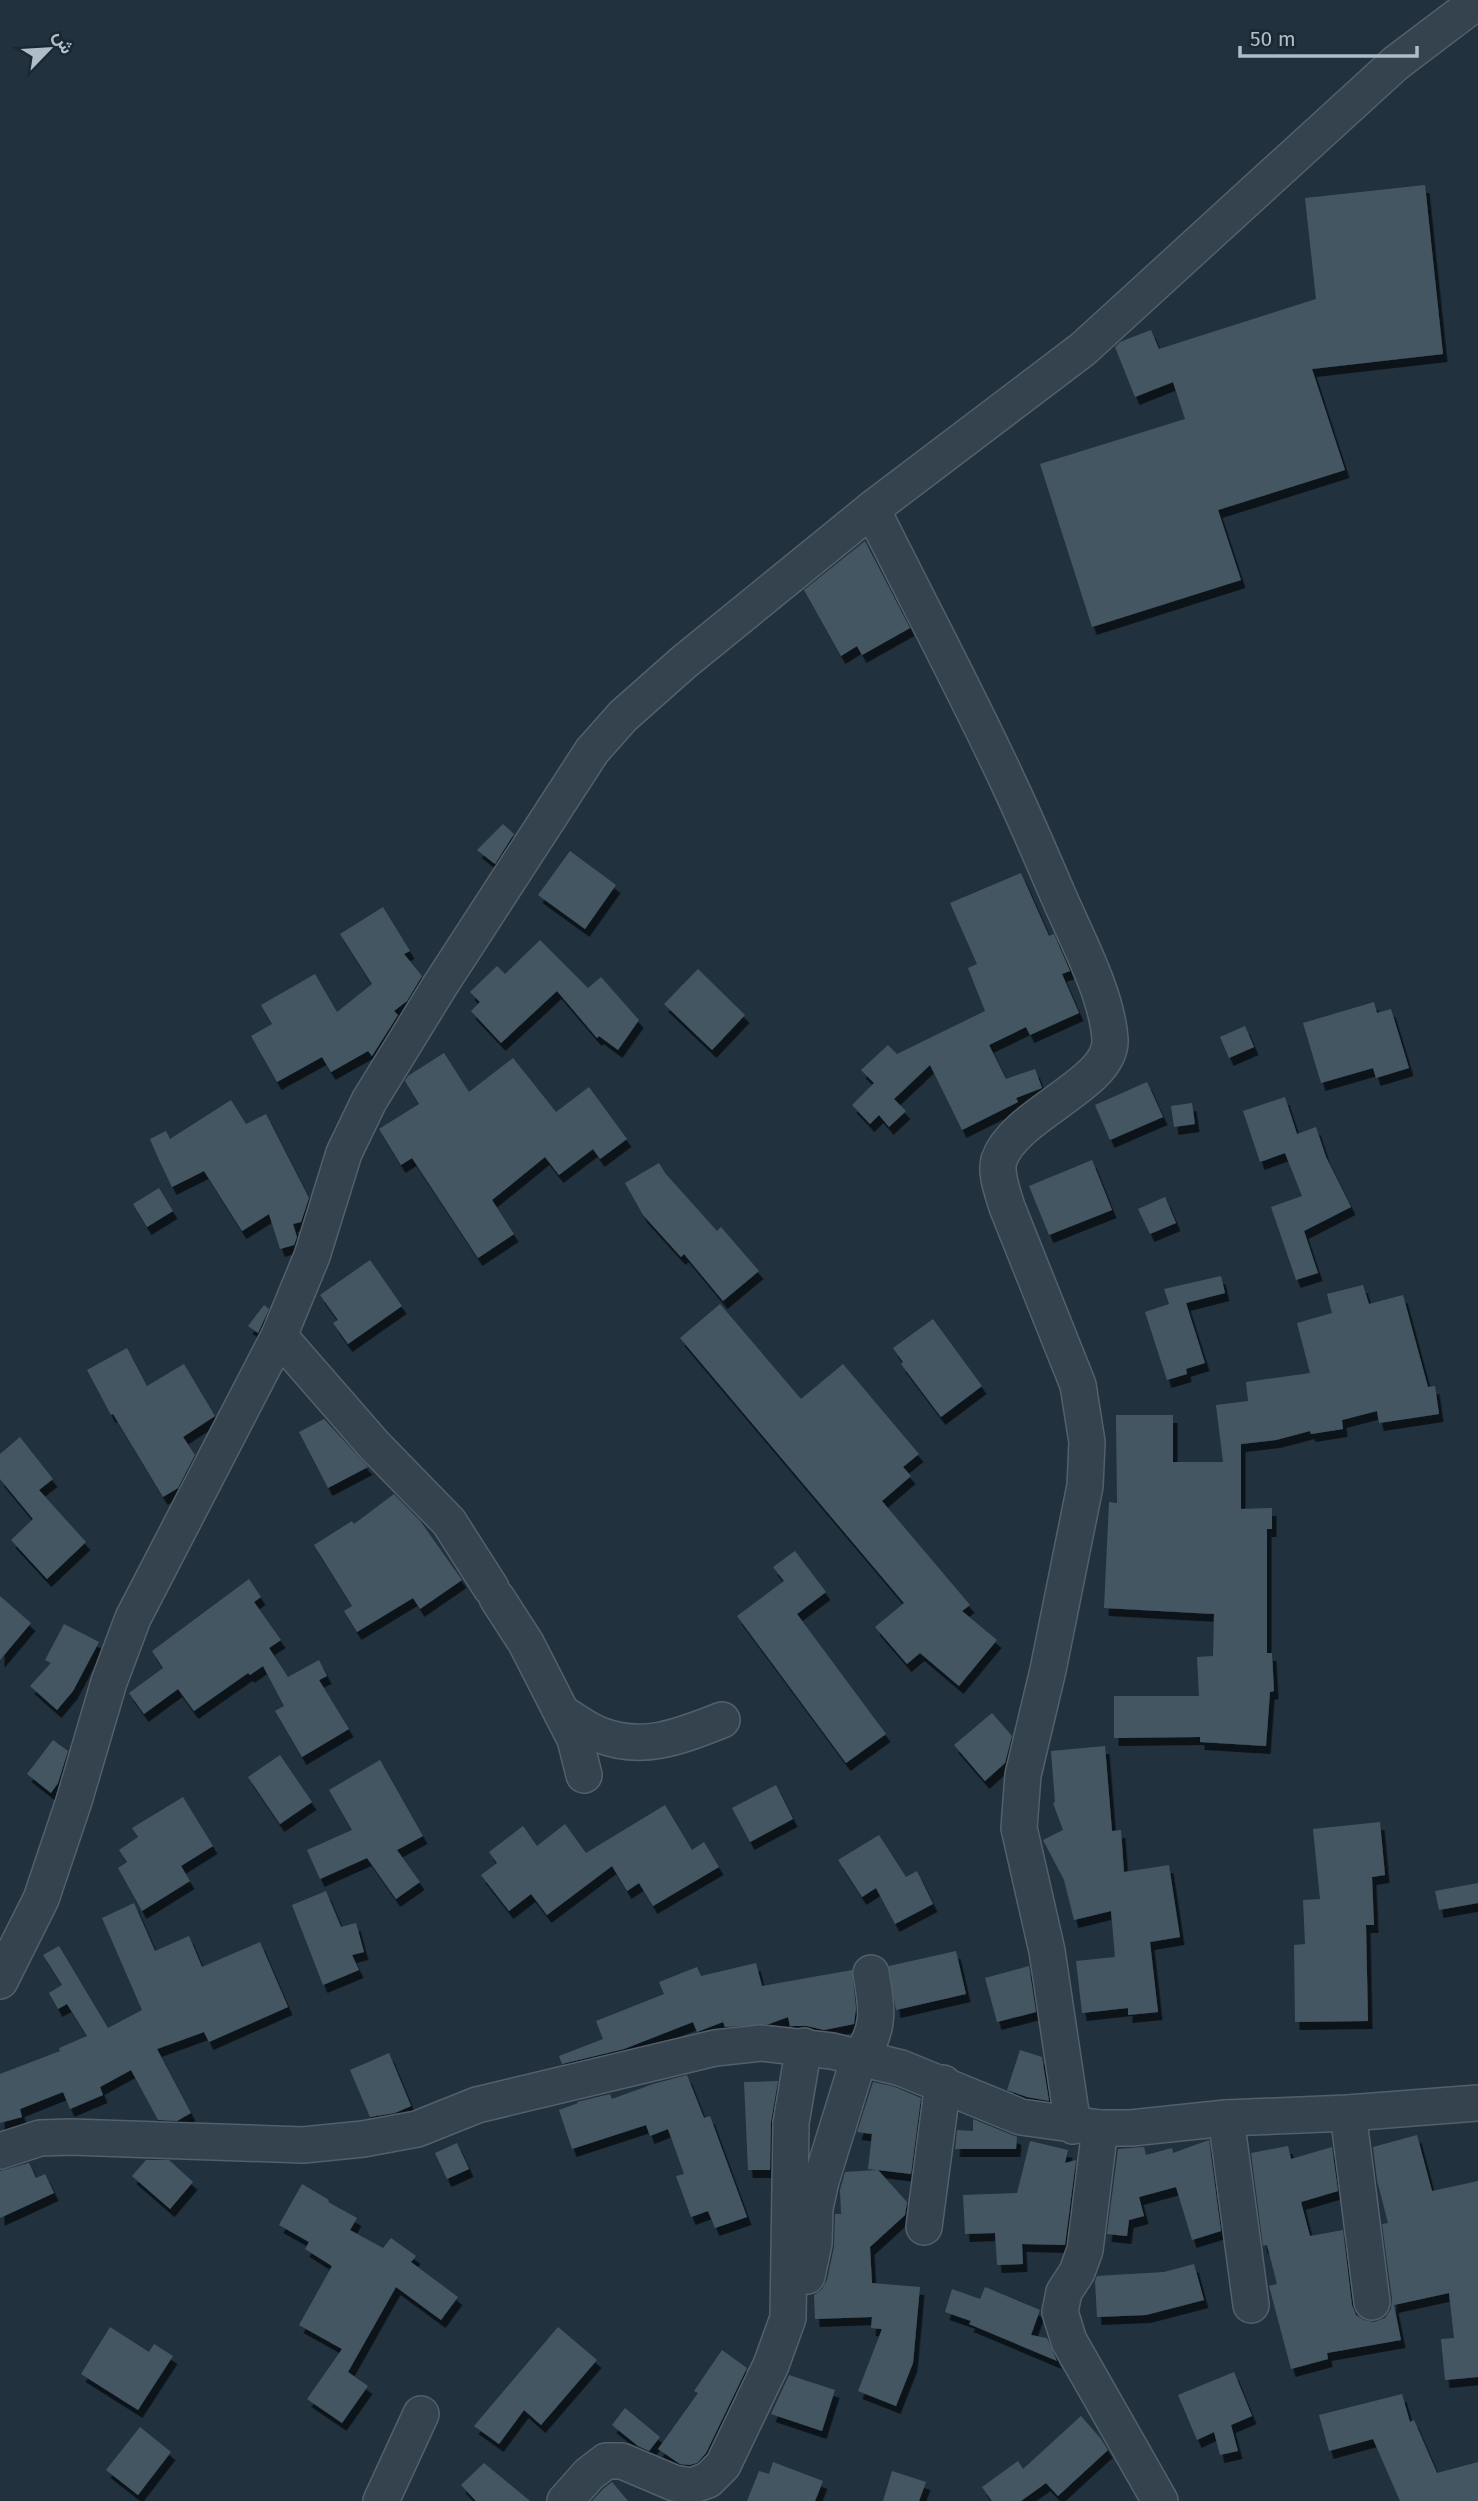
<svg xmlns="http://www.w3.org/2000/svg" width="1478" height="2501" font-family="'Fira Sans',Vazirmatn,sans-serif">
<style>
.building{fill:#445764;filter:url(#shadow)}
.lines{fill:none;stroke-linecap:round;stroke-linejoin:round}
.minor-casing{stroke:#53606b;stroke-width:38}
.minor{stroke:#35434e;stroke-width:35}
</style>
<defs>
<filter id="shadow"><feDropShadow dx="4.5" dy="8" stdDeviation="0" flood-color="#0009"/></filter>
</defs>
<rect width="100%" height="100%" fill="#21313e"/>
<g class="building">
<path d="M1425,185L1443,354L1312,369L1345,470L1218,510L1241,580L1092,627L1040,464L1185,419L1173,382L1135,397L1115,347L1120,342L1151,330L1159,349L1316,299L1305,198Z"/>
<path d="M865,541L910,628L862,655L857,646L841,656L804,590Z"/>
<path d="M503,824L514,834L495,864L477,850Z"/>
<path d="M570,851L616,885L585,929L538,895Z"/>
<path d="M1021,873L1049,936L1054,934L1070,971L1062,974L1079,1013L1030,1035L1026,1027L989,1045L1006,1079L1035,1069L1042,1088L1016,1098L1018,1102L962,1130L930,1065L894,1099L906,1111L889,1127L879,1115L870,1124L852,1105L874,1083L861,1070L888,1045L897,1054L985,1011L968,968L977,964L950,903Z"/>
<path d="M383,907L410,951L404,954L422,976L407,1001L394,1011L398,1015L372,1056L368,1051L331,1072L322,1057L277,1082L251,1036L272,1024L261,1005L315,974L337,1012L372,984L340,934Z"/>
<path d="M540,940L588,988L601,977L639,1020L618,1050L599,1036L597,1038L557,991L501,1043L471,1011L480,1002L470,992L497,966L505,974Z"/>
<path d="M698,969L745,1015L712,1050L664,1004Z"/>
<path d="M1374,1002L1377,1013L1391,1009L1409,1068L1376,1078L1373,1068L1321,1083L1303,1023Z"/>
<path d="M1245,1026L1254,1047L1229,1058L1220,1037Z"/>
<path d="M444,1053L469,1092L513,1058L556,1112L589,1087L627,1139L600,1159L593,1149L559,1175L545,1157L492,1200L514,1234L478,1258L412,1158L401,1165L379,1129L419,1104L405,1081L408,1076Z"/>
<path d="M1147,1082L1163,1117L1110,1140L1095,1105Z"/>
<path d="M1285,1097L1297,1134L1316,1127L1326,1157L1351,1207L1304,1231L1318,1273L1296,1280L1271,1207L1302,1196L1285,1153L1260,1162L1243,1111Z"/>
<path d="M231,1100L246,1124L266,1114L309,1198L301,1222L293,1224L297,1237L294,1245L280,1249L269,1214L242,1231L204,1171L172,1187L159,1160L150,1139L166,1131L170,1139Z"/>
<path d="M1192,1103L1195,1124L1174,1127L1171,1106Z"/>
<path d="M1092,1160L1112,1210L1049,1235L1029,1186Z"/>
<path d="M659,1163L665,1173L717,1231L721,1227L759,1271L723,1301L684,1254L681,1257L643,1215L625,1183Z"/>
<path d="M159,1188L173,1211L147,1227L133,1204Z"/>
<path d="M1165,1197L1176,1223L1150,1234L1138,1209Z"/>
<path d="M370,1260L402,1306L348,1344L333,1323L338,1320L320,1295Z"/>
<path d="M1221,1276L1225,1293L1186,1303L1205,1363L1186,1369L1187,1374L1167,1380L1145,1312L1169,1304L1164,1289Z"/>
<path d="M1363,1285L1369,1304L1403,1295L1428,1387L1435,1386L1439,1414L1379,1423L1377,1411L1342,1420L1343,1429L1311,1434L1310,1431L1276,1440L1241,1444V1509L1272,1508V1529H1267V1653H1272L1274,1691L1270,1692L1266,1746L1200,1742V1737L1114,1738V1696H1199L1197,1657L1213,1656L1214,1614L1104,1608L1109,1502L1117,1503L1116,1415H1173V1462H1223L1216,1405L1248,1401L1246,1382L1310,1373L1297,1323L1332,1313L1327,1294Z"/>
<path d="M720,1304L801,1399L843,1364L919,1454L903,1467L911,1476L882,1501L970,1605L962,1611L997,1640L959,1686L920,1653L907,1664L875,1627L904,1603L680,1338Z"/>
<path d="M264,1305L269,1309L258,1333L248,1326Z"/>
<path d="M933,1319L982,1386L941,1417L901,1364L903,1362L893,1348Z"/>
<path d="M127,1348L147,1386L184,1364L215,1416L183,1437L195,1455L178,1488L163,1497L113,1414L111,1415L87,1370Z"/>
<path d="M324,1419L368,1467L328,1488L299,1432Z"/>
<path d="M20,1437L53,1479L39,1490L86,1542L47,1579L11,1540L33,1519L0,1479V1454Z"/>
<path d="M394,1494L421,1522L462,1580L420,1609L413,1598L357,1632L344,1611L352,1606L314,1545L352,1521L354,1524Z"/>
<path d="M795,1551L826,1592L797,1614L886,1734L846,1763L737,1616L784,1581L773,1567Z"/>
<path d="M249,1579L261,1597L254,1602L281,1640L269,1648L288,1677L319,1660L327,1676L319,1680L349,1729L302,1757L275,1711L284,1706L263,1666L250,1675L248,1673L194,1711L178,1689L144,1714L129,1693L163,1668L152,1651Z"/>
<path d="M0,1596L31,1623L0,1660Z"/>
<path d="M64,1624L99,1642L73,1691L57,1710L30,1686L51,1663L45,1660Z"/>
<path d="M992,1713L1012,1736L1005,1763L985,1781L954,1745Z"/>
<path d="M53,1740L68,1751L58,1783L51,1793L27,1774Z"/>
<path d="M1105,1746L1112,1831L1121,1830L1124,1872L1169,1865L1180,1937L1150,1942L1158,2012L1128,2015V2008L1082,2013L1076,1961L1115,1957L1111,1911L1074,1920L1064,1880L1043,1840L1063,1830L1053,1803L1055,1802L1051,1751Z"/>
<path d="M280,1755L312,1802L280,1824L248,1777Z"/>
<path d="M380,1760L423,1836L397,1850L420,1882L396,1899L367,1858L320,1879L307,1850L352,1830L329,1790Z"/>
<path d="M776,1785L793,1819L750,1842L732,1808Z"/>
<path d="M183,1797L213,1846L181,1866L190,1881L142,1911L118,1868L127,1862L119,1850L138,1837L132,1828Z"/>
<path d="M665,1805L692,1850L704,1842L719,1867L653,1906L639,1883L627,1891L612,1866L547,1915L531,1894L509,1911L481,1875L497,1863L489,1852L523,1826L537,1846L565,1824L586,1853Z"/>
<path d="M1380,1822L1385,1875L1372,1877L1374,1925H1366L1368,2021L1295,2022L1294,1945L1305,1944L1303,1900L1320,1899L1313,1829Z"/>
<path d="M879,1835L906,1877L917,1871L933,1904L895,1924L876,1888L862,1897L838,1860Z"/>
<path d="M1478,1883V1903L1439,1910L1435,1891Z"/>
<path d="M326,1891L341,1927L356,1923L364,1952L352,1955L359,1970L323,1985L292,1905Z"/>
<path d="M134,1903L155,1951L189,1936L202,1967L260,1942L288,2007L209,2042L204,2032L157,2049L191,2113L177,2121L158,2120L131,2070L100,2087L103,2095L70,2109L63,2092L20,2109L22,2117L0,2123V2074L60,2051L59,2048L87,2036L67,2004L58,2009L49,1993L62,1985L43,1955L59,1946L108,2028L142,2010L102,1918Z"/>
<path d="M956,1951L966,1994L896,2010L889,1966Z"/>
<path d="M756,1963L762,1986L852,1970L856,2008L854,2024L824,2030L807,2026H790L788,2017L769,2024L725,2027L723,2022L697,2032L693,2022L624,2049L562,2064L559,2056L603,2039L596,2021L664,1994L659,1982L697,1967L701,1976Z"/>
<path d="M1029,1966L1036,2012L997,2022L985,1978Z"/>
<path d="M1020,2050L1042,2057L1049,2101L1027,2097L1007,2090Z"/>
<path d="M389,2053L411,2106L395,2113L370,2117L350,2070Z"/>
<path d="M687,2075L704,2118L710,2116L747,2217L715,2228L708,2211L691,2217L676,2176L684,2174L668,2129L650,2136L646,2125L572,2149L559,2110L578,2103L577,2102L610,2094L612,2099L653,2084Z"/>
<path d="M778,2081L771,2122L770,2170H748L744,2082Z"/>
<path d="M873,2082L895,2087L921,2098L911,2174L878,2170L907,2202L905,2215L870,2247L872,2283L920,2287L913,2363L896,2406L858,2391L882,2329L871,2328L872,2317L815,2319L814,2295L822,2289L827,2280L834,2247L835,2214H841L840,2190L845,2172L877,2170L868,2169L872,2134L857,2132Z"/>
<path d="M973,2119L1017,2137L1016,2149H955L957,2130L973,2131Z"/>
<path d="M1417,2135L1432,2191L1478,2181V2377L1445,2380L1441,2339L1454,2338L1449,2293L1394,2305L1401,2340L1327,2353L1328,2359L1291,2369L1269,2286L1277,2284L1267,2245L1263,2246L1251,2153L1288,2146L1291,2159L1332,2147L1338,2191L1301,2202L1310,2236L1343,2230L1352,2305L1356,2315L1364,2320L1374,2322L1385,2318L1391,2309L1392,2299L1382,2224L1388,2223L1377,2180L1373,2147Z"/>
<path d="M1209,2140L1221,2231L1192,2240L1176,2187L1139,2197L1144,2216L1129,2220L1127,2236L1107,2234L1118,2149L1144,2147L1146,2155L1172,2148L1173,2153Z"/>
<path d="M1030,2141L1068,2150L1065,2163L1076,2160L1065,2245L1022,2244L1023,2264L997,2265L995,2233L965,2234L963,2195L1017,2193Z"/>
<path d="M457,2143L469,2169L447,2179L435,2153Z"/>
<path d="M146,2160H169L193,2182L170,2209L132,2176Z"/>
<path d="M29,2163L36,2178L45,2174L54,2193L0,2218V2171Z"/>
<path d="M302,2184L329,2200L328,2202L357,2218L350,2230L383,2248L391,2238L416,2256L411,2262L458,2297L441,2320L396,2287L348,2372L368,2386L342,2423L307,2399L342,2349L299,2325L332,2266L305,2249L309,2242L279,2225Z"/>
<path d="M1194,2264L1204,2300L1146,2315L1097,2317L1095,2281L1097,2276L1164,2272Z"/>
<path d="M985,2287L1040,2310L1031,2335L1047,2338L1057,2361L969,2324L971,2321L945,2312L952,2289L980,2299Z"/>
<path d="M110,2327L149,2352L154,2344L173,2356L138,2410L81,2374Z"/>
<path d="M558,2327L597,2360L541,2425L524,2410L499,2444L474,2426Z"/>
<path d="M722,2350L747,2368L706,2453L697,2463L689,2465L680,2464L658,2449L698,2393L694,2391Z"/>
<path d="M1234,2372L1252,2416L1231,2425L1238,2451L1220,2455L1214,2432L1197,2440L1178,2395Z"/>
<path d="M789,2375L835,2390L822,2431L771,2414Z"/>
<path d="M1402,2394L1410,2422L1414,2420L1437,2473L1478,2462V2501H1400L1373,2439L1329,2451L1319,2415Z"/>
<path d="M625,2408L660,2437L649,2451L638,2446L612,2425Z"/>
<path d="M1081,2416L1101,2439L1108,2450L1058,2496L1046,2483L1021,2501H992L982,2487L1018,2461L1023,2469Z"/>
<path d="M140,2427L171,2452L138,2495L106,2470Z"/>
<path d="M773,2462L823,2481L815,2501H747L759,2471L769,2474Z"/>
<path d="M484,2463L530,2501H476L461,2485Z"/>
<path d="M892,2471L926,2482L919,2501H883Z"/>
<path d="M612,2482L628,2501H592L603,2489Z"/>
</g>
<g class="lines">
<g class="minor-casing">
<g id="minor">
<path d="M872,509C917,600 966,691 1009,784C1026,820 1042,858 1058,895C1076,937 1107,994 1110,1039C1113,1084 1015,1113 999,1160C995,1174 1003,1193 1007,1207L1078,1385L1087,1442L1085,1486L1048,1670L1023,1775L1019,1828L1047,1951L1073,2126"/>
<path d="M279,1336L374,1445L449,1522L491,1588"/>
<path d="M497,1598L526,1643L575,1739L584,1775"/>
<path d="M562,1713C574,1720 587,1730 600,1735C644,1752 681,1736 722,1720"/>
<path d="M0,1981L41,1899L74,1801L109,1682L133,1618L279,1336L312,1256L344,1153L369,1101L439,987L592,751L623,716L684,662L872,509L1083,349L1396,63L1478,1"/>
<path d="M1348,2113L1372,2302"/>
<path d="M1226,2118L1251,2305"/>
<path d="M1100,2128L1085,2250L1077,2272L1064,2292L1060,2312L1069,2341L1160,2501"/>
<path d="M0,2151L40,2138L71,2137L303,2145L363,2139L417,2129L477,2105L715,2048L761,2043L832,2051L901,2068L1021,2117L1100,2128H1131L1226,2118L1348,2113L1478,2103"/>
<path d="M924,2227L943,2083"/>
<path d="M807,2276L814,2243L815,2208L821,2181L859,2058C881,2030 877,2007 871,1973"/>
<path d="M381,2501L421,2414"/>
<path d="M565,2501L589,2474L606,2461H622L674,2483L691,2486L708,2480L723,2465L771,2365L788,2318L791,2123L804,2046"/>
</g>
</g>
<use href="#minor" class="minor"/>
</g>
<g transform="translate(49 49) rotate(65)" stroke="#1a2832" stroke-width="5" paint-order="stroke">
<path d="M0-5L12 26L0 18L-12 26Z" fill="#b0bdc9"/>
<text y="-10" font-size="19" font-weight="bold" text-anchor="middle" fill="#b0bdc9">ش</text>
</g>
<path d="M1240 46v10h177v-10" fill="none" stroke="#b0bdc9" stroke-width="3.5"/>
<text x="1250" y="46" font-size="21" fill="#b0bdc9" stroke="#1a2832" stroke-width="5" paint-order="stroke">50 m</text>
</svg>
